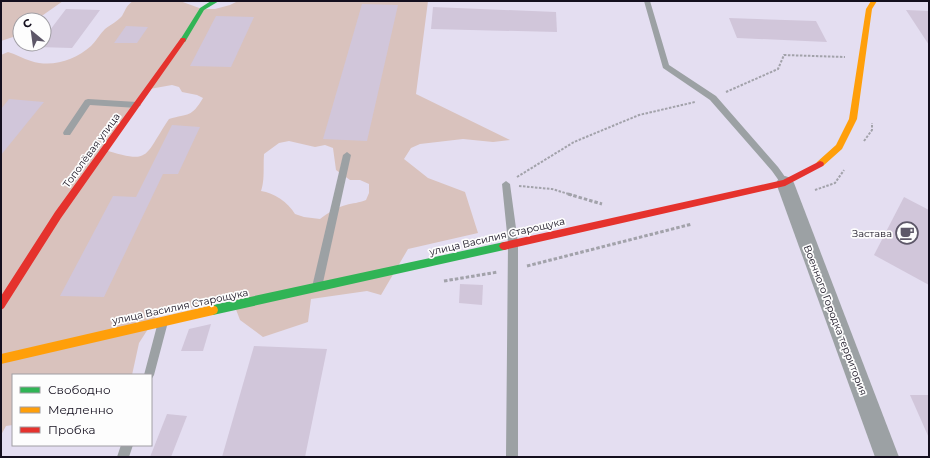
<svg xmlns="http://www.w3.org/2000/svg" width="930" height="458" font-family="Montserrat,sans-serif">
<style>
.green{fill:#d9c2bd;fill-rule:evenodd}
.building{fill:#d1c6da}
.lines{fill:none;stroke-linecap:round;stroke-linejoin:round}
.path-far1{stroke:#a2a2aa;stroke-width:2;stroke-dasharray:2.5 1.5;stroke-linecap:butt}
.path{stroke:#a2a2aa;stroke-width:3;stroke-dasharray:3.5 2;stroke-linecap:butt}
.lane{fill:#9ca1a4;fill-rule:evenodd}
.street{fill:#9ca1a4;fill-rule:evenodd}
.fast{fill:#30b455;fill-rule:evenodd}
.slow{fill:#ff9f0a;fill-rule:evenodd}
.jam{fill:#e5322d;fill-rule:evenodd}
.labels{text-anchor:middle;stroke-width:3.5;stroke-linejoin:round;paint-order:stroke}
.street-label{font-size:10px;fill:#140f1e;stroke:#fdfdfd}
.poi-label{font-size:10px;fill:#140f1e;stroke:#fdfdfd;text-anchor:end}
</style>
<rect width="100%" height="100%" fill="#e4def1"/>
<g class="green">
<path d="M1,1H63L36,20H20V32L13,37L1,41Z"/>
<path d="M133,1H180L202,9H215L230,5L238,1H428L416,94L510,140L493,142L463,139L420,144L411,148L404,159L428,178L465,192L478,233L408,249L381,295L367,291L311,299L308,322L263,337L240,320L232,299L157,315L139,343L132,375H13V425L6,426L1,435V55L8,52C16,54 23,59 31,61C52,68 75,60 91,46C96,41 100,34 105,29C110,25 118,21 122,16C126,9 126,6 133,1ZM172,85L179,87L182,92L197,95L203,98C191,118 189,113 169,119C142,159 152,164 101,149L144,90ZM289,141L315,147L325,145L333,148L336,170L350,180H360L369,184V193L366,200C359,203 353,203 346,205C337,207 328,213 320,219L304,217L295,214C288,202 274,193 261,191C265,180 263,166 264,154L279,143Z"/>
</g>
<g class="building">
<path d="M362,4L398,5L367,141L323,139Z"/>
<path d="M433,7L556,12L557,32L431,29Z"/>
<path d="M66,9L100,10L72,48L37,47L39,44H44V38Z"/>
<path d="M906,10L929,11V45Z"/>
<path d="M216,16L254,17L231,67L190,66Z"/>
<path d="M729,18L816,21L827,42L737,38Z"/>
<path d="M126,26L148,27L137,43H114Z"/>
<path d="M9,99L44,102L1,155V109Z"/>
<path d="M172,125L200,127L178,174H163L104,297L60,296L113,196L136,197Z"/>
<path d="M904,197L929,210V285L874,255Z"/>
<path d="M460,284L483,285L482,305L459,303Z"/>
<path d="M211,324L203,351H181L189,329Z"/>
<path d="M254,346L327,349L305,457H222Z"/>
<path d="M910,395H929V438Z"/>
<path d="M167,414L187,416L171,457H150Z"/>
</g>
<g class="lines">
<g class="path-far1">
<path d="M726,92L778,69L784,55L845,57"/>
<path d="M864,141L872,130V123"/>
<path d="M517,177L574,142L639,115L695,102"/>
<path d="M519,186L552,189L572,195"/>
<path d="M815,190L835,183L844,170"/>
</g>
<g class="path">
<path d="M568,194L602,204"/>
<path d="M527,266L692,224"/>
<path d="M444,281L498,272"/>
</g>
<g class="lane">
<path d="M644,1H650L669,65L716,96L778,167L788,181L789,183L788,185H782L772,171L710,100L663,68Z"/>
<path d="M88,99L137,102L141,105L137,108L90,105L70,135H64L63,133L64,131L85,100Z"/>
<path d="M347,152L351,155L322,287L320,290L317,291L314,290L312,287L343,155Z"/>
<path d="M506,181L510,184L518,243V457H506L508,243L502,184Z"/>
<path d="M163,317L167,319L168,322L154,375L151,380V375H144L158,322L159,319Z"/>
<path d="M121,445H133L129,457H117Z"/>
</g>
<path class="street" d="M785,176L791,178L794,183L899,457H875L776,183L779,178Z"/>
<g class="fast">
<path d="M211,1H219L204,10L185,42H181L180,40L200,8Z"/>
<path d="M504,242L507,243L509,246L507,249L504,250L213,315L209,313L208,310L209,307L213,305Z"/>
</g>
<g class="slow">
<path d="M871,1H877L872,9L857,119L842,149L823,166H817L816,164L817,162L836,145L849,119L866,9Z"/>
<path d="M213,305L217,307L218,310L217,313L213,315L1,364V354Z"/>
</g>
<g class="jam">
<path d="M181,38H185L186,40L61,218L4,308L1,310V296L55,212Z"/>
<path d="M820,161L823,162L824,164L823,166L785,186L504,250L501,249L499,246L501,243L504,242L783,180Z"/>
</g>
</g>
<defs>
<g id="cafe-ring" transform="scale(1.15)"><circle r="9.5" fill="#fdfdfd" stroke="#5d5768" stroke-width="1.5"/><path d="M-5.5-4.5H6V0H3Q3 3.5 0 3.5H-2.5Q-5.5 3.5-5.5 0ZM3-3.2v2h1.7v-2ZM-6 4.5H4V6H-6Z" fill="#5d5768"/></g>
</defs>
<g fill-rule="evenodd">
<use href="#cafe-ring" x="907" y="233"/>
</g>
<g class="labels">
<g class="street-label">
<text transform="translate(91 150) rotate(-54)" y="4">Тополёвая улица</text>
<text transform="translate(497 236) rotate(-13)" y="4">улица Василия Старощука</text>
<text transform="translate(180 306) rotate(-12)" y="4">улица Василия Старощука</text>
<text transform="translate(836 320) rotate(69)" y="4">Военного Городка территория</text>
</g>
<g class="poi-label">
<text x="892" y="237">Застава</text>
</g>
</g>
<rect width="930" height="458" fill="none" stroke="#140f1e" stroke-width="4"/>
<rect x="12" y="374" width="140" height="72" fill="#fdfdfd" stroke="#a09ea4"/>
<rect x="20" y="387" width="20" height="6" fill="#30b455" stroke="#a09ea4"/>
<text x="48" y="394" font-size="12" fill="#140f1e">Свободно</text>
<rect x="20" y="407" width="20" height="6" fill="#ff9f0a" stroke="#a09ea4"/>
<text x="48" y="414" font-size="12" fill="#140f1e">Медленно</text>
<rect x="20" y="427" width="20" height="6" fill="#e5322d" stroke="#a09ea4"/>
<text x="48" y="434" font-size="12" fill="#140f1e">Пробка</text>
<g transform="translate(32 32) rotate(331)"><circle r="19" fill="#fdfdfd" stroke="#a09ea4"/>
<path d="M0-3L7 15L0 10L-7 15Z" fill="#5d5768"/>
<text y="-6" font-size="11" font-weight="bold" text-anchor="middle" fill="#140f1e">С</text>
</g>
</svg>
